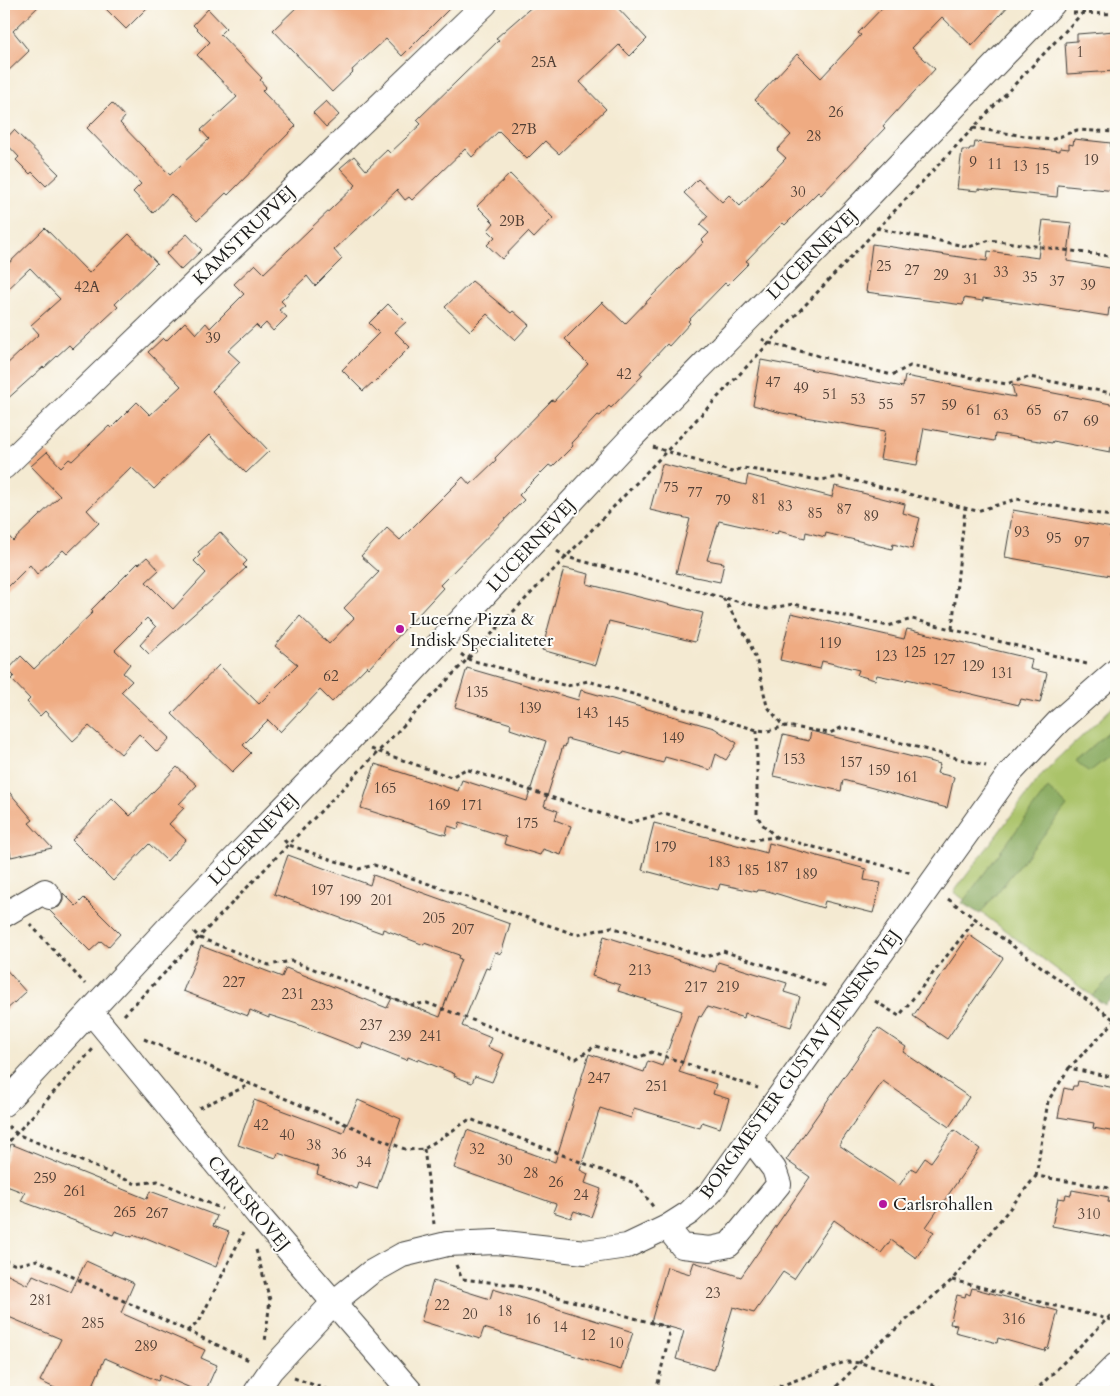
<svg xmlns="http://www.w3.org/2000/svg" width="1120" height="1396" font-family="Cardo,serif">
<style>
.green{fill:#aac369;stroke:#637042}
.forest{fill:#87a95d;stroke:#52623c}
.building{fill:#efab82}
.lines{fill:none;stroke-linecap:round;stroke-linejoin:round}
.minor-casing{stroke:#3c3b37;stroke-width:26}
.path{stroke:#3c3b37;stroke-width:3;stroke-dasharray:4 4;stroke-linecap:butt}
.minor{stroke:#fff;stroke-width:24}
.poi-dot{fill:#b5179e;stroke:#fdfcf7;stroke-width:2}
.labels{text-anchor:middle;stroke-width:4;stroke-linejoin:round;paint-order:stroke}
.number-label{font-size:15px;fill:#514036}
.street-label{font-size:18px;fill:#1c1c1c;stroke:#fdfcf7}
.poi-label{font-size:18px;fill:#1c1c1c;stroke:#fdfcf7;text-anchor:start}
</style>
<rect width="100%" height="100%" fill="#fdfcf7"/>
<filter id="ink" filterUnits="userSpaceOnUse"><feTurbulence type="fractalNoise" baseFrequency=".02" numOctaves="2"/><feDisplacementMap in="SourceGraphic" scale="10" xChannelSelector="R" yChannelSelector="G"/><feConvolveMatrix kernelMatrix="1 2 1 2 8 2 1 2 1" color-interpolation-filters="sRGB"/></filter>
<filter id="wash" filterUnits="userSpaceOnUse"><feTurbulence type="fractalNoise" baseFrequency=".0096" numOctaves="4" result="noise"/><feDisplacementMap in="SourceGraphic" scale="20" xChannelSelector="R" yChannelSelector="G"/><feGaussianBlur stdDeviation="1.12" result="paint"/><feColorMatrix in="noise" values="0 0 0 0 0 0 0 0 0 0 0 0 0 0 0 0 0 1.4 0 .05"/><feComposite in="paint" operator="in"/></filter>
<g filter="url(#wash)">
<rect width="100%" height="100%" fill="#f4ead2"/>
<path class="green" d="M1116,704V972L1092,996L954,892L1043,773Z"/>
<g class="forest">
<path d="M1116,725V751L1089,772L1076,761Z"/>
<path d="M1048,788L1067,806L980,914L962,903Z"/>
<path d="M1116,972V994L1105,1005L1092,996Z"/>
</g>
<g id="blocks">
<g class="building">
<path d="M4,4H41L13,31L29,51L4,75Z"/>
<path d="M101,4H151L126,29Z"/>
<path d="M300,4H454L402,56L386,39L352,70L353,72L332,92L273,30Z"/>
<path d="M535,4H614L647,39L630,56L619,45L580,82L606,109L559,154L545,141L527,159L499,131L472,157L465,149L412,200L409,197L405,200L397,190L334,250L342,259L315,286L307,276L281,301L285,305L279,310L287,317L273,331L266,323L260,329L256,325L228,351L240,362L212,391L269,451L246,473L209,435L154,489L131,467L87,510L99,523L67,554L63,550L37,574L30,565L4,591V531L13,541L60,496L31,466L47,452L61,467L69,459L72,461L109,426L111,428L137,402L150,415L181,386L148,352L163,338L166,341L185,322L196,334L206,323L210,328L244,294L234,284L255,264L264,273L356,185L340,168L354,156L366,170L387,150L390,153L421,124L417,120L499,40L496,38Z"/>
<path d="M886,4H1010L972,46L942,17L912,48L935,69L883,126L885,128L821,195L818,192L785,225L783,223L774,232L746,261L749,263L727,285L725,283L688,321L690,323L669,346L667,344L640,373L643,375L611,408L609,406L600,416L598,415L571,443L573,446L552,467L549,465L519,495L524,500L440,585L443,588L369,668L367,666L332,702L320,690L280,732L268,720L243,745L251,753L232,772L172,714L219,665L259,704L298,665L275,646L300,616L329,644L354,618L344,608L379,572L361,556L387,528L400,540L463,477L470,485L496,460L495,458L552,400L554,401L588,364L570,346L571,345L565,339L602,302L625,324L704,242L702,240L709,233L700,225L708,216L684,193L698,179L722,202L729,195L740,206L786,158L777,150L791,135L755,100L797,54L821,78L861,35L858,33Z"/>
<path d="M208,9L226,28L220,34L262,78L260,80L266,87L262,91L296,126L228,195L226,193L197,221L171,194L153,213L133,192L141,184L87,128L112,103L125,117L120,123L170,175L209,139L201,130L237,97L197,55L210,42L193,25Z"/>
<path d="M1115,31L1116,71L1067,74L1065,42L1077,41V34Z"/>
<path d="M326,101L339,115L326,127L313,113Z"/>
<path d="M14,130L59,174L46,186L32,172L30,174L16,160L19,157L4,141Z"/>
<path d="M1074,139L1111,143L1110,152L1116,153V191L1058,185L1057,197L978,189V191L957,189L962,150H969L970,148H974L975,142L1060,151V148L1069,149V144L1073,145Z"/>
<path d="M510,174L553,218L534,238L528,232L502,259L487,245L495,237L488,230L494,223L477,206Z"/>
<path d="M1043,220L1072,223L1067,261L1116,269V309L1109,308L1108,316L1039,305V306L983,298V301L964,298L963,305L866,292L872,244L987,261L988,251L1038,258Z"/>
<path d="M45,228L89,273L129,234L157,263L115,304L118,307L73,349L69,345L44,368L43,367L4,402V367L39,334L31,325L60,299L30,268L4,293V268Z"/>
<path d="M187,234L202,250L181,270L166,254Z"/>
<path d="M472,281L511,313L513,311L529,325L515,340L487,314L470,331L445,307Z"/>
<path d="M388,304L406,322L395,332L410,347L373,384L372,383L363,391L342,370L379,333L369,323Z"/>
<path d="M761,360L903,387L905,376L1015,397L1012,385L1116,405V447L1111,446L1110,452L1053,441L1052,443L995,434L994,441L924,428L917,465L880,459L885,431L782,413L753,405Z"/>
<path d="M662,464L746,485L748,475L832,497L835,486L905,504L903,513L920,518L912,549L893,544L892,549L826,533L825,537L806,532L805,538L778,531L777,534L719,521L707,560L724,563L720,582L676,573L690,519L650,510Z"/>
<path d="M1013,510L1112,528L1110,537L1116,538V577L1005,557Z"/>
<path d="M220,532L247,561L243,565L246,568L149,654L140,645L156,627L147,618L115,650L130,664L123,673L132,681L121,692L170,738L157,752L139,734L121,754L89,726L73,741L45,711L40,716L27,702L30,699L11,679L14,676L8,670L21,656L34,669L93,612L91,610L138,563L139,564L147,557L159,570L146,582L173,609L206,573L194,561L200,555L198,552Z"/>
<path d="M564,568L589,574L587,584L703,613L695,642L609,621L596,665L542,650Z"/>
<path d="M791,613L904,639L907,629L1032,659L1030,669L1047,673L1040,703L1021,699L1019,705L907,679L906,681L877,675L875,680L857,675L859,670L822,661L820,669L780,660Z"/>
<path d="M467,668L578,700L581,690L714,728L737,743L726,760L716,754L711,770L665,757L663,763L624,752L623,754L567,739L565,747L563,746L544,806L558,811L555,820L571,826L561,855L543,849L540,855L504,844L506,837L460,822L458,829L448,826L446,835L361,808L375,764L458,791L462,780L527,801L546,741L510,729L511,724L455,707Z"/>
<path d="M811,731L940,764L937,773L954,777L947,808L843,780L841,791L773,776L783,735L809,741Z"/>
<path d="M177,767L197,785L179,804L184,808L169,824L186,840L167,861L149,844L113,881L72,840L112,798L130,816Z"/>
<path d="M4,786L33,820L29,823L52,848L11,857L8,842L4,845Z"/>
<path d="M654,823L767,853L769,843L866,869L864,880L881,883L873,913L825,901L823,908L768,891L758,890L757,892L720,884L718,890L642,870Z"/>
<path d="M288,855L370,885L373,875L510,924L501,954L495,952L489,969L486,968L462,1026L491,1038L487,1047L504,1054L492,1082L475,1076L472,1083L454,1076L455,1074L418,1059V1061L408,1057L407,1060L363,1043L361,1049L297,1024L269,1015V1018L250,1010L248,1016L183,991L201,946L282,977L286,968L387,1008L392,998L440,1017L461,959L458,958L459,955L424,943V945L383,929L382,933L274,894Z"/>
<path d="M63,893L76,906L84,898L120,934L108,947L101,941L90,951L49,910L59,907L63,901Z"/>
<path d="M969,935L1003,958L947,1039L913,1016Z"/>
<path d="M604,936L715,972L718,962L787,983L784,992L800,997L791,1027L745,1013L744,1018L707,1007L701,1017L699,1016L679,1072L716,1084L713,1094L729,1099L720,1128L702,1122L700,1128L634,1108L631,1118L600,1108L580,1170L588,1174L585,1183L601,1189L591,1217L574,1211L571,1218L553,1212L556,1204L454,1168L467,1130L555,1162L589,1054L644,1072L648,1061L662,1066L682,1011L618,991L620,985L592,976Z"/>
<path d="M4,967L26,992L4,1012Z"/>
<path d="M878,1028L906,1047L903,1052L969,1097L949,1127L883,1081L839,1145L899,1186L911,1168L916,1171L925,1158L931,1162L954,1130L980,1149L926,1227L934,1232L916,1258L891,1240L881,1253L834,1220L794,1279L783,1272L754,1313L733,1307L714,1370L676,1359L684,1331L651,1322L667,1267L690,1274L694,1262L741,1277L810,1177L786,1160Z"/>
<path d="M1078,1081L1115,1088L1113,1098H1116V1132L1093,1128L1094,1123L1058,1117L1064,1088L1072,1090L1073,1086H1077Z"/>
<path d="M254,1100L343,1133L358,1100L401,1119L377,1189L359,1183L357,1189L317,1174L319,1167L278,1153L276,1158L238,1145Z"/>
<path d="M11,1144L147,1199L150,1191L217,1216L213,1226L229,1232L216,1267L144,1237V1239L133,1235L132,1237L115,1231L113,1235L21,1201L25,1193L4,1185V1164Z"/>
<path d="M1072,1190L1109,1197L1108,1202L1116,1204V1238L1052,1226L1058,1198L1065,1199L1066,1194L1071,1195Z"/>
<path d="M86,1261L134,1283L121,1313L205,1350L201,1358L217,1365L205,1392H200L160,1375L158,1381L105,1358L90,1392H63L40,1381L61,1339L4,1315V1273L28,1285L33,1275L71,1292Z"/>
<path d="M433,1281L490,1299L493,1289L633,1332L621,1370L484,1328L480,1339L421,1321Z"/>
<path d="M972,1288L1058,1311L1048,1349L1046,1348L1045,1351L998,1338L997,1343L955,1332L957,1325L950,1324L957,1295L965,1297L966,1293L970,1295Z"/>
</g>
</g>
</g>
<g filter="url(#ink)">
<use href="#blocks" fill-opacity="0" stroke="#3c3b37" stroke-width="1"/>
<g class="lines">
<g class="minor-casing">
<g id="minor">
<path d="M4,467L485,4"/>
<path d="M4,915L45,891L50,897"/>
<path d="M91,1012L259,1216L411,1392"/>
<path d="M4,1104L179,916L350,739L631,438L845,221L1053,4"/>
<path d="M667,1227L682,1246L710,1249L729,1245L779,1184L774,1169L750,1138"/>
<path d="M256,1392L271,1370L334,1302L370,1273L402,1255L447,1244L496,1242L585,1252L627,1246L667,1227L689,1213L711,1192L1010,773L1059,721L1116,671"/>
<path d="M1089,1392L1116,1365"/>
</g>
</g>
<g class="path">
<path d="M1073,13L1116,14"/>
<path d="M973,128L1051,140L1077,130L1116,132"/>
<path d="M876,228L969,247L990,240L1116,257"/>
<path d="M762,339L769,343L892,375L910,366L1006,384L1029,377L1116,394"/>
<path d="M653,447L732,472L743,468L820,480L840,477L977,511L1017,499L1116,517"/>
<path d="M557,551L566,557L767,609L794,604L888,626L912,619L1087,664"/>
<path d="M723,598L749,641L757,662L767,706L784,727"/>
<path d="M952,629L965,509"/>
<path d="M461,654L467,659L567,686L588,681L757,730L768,731L786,726L830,733L843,727L986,766"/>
<path d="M757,730V815L762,824L776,837"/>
<path d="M371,749L451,777L466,769L629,823L664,813L753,840L776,837L912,873"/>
<path d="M284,840L289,845L359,869L374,865L577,935L611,927L706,957L723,951L829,987"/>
<path d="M948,899L1116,1021"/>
<path d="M30,924L85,984"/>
<path d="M194,932L200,938L269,965L292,961L411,1005L427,1003L576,1059L595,1046L637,1058L652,1052L758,1088"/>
<path d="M875,1001L899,1016L976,919"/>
<path d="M124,1015L566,557L1091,4"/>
<path d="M1116,1020L1069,1068L1116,1078"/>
<path d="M144,1039L407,1150L424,1149L470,1119L637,1184L654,1208"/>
<path d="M199,1108L251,1084"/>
<path d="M8,1126L17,1134L136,1184L158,1181L222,1209"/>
<path d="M4,1147L93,1049"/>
<path d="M424,1149L434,1224"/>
<path d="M1036,1176L1048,1101L1069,1068"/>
<path d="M256,1250L270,1300L265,1342"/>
<path d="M4,1260L16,1265L37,1260L249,1360"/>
<path d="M456,1265L462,1279L514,1285L667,1327L669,1336L656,1392"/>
<path d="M952,1280L1116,1321"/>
<path d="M187,1331L199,1322L243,1233"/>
<path d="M294,1378L334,1392"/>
<path d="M4,1392H5"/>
<path d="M764,1392L845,1362L861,1363L956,1392"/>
<path d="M831,1392L873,1349L952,1280L1036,1176L1116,1189"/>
<path d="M1034,1392L1116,1310"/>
</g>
<use href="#minor" class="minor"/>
</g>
</g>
<g class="poi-dot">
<circle cx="400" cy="629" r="5"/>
<circle cx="883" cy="1204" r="5"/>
</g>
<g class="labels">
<g class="number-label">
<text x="1080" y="57">1</text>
<text x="544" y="67">25A</text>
<text x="836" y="117">26</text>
<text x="524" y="134">27B</text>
<text x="814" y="141">28</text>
<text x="1091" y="165">19</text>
<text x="973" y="167">9</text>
<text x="995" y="169">11</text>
<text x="1020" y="171">13</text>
<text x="1042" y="174">15</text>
<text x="798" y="197">30</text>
<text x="512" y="226">29B</text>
<text x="884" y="271">25</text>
<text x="912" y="275">27</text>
<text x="1001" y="277">33</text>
<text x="941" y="280">29</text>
<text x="1030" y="282">35</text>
<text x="971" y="284">31</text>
<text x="1057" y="286">37</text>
<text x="1088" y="290">39</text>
<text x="87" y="292">42A</text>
<text x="213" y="343">39</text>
<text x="624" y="379">42</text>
<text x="773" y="387">47</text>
<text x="801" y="393">49</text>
<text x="830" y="399">51</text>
<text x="858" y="404">53</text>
<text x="918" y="404">57</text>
<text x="886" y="409">55</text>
<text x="949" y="410">59</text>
<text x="974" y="415">61</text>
<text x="1034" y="415">65</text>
<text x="1001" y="420">63</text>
<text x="1061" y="421">67</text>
<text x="1091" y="426">69</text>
<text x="671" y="492">75</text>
<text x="695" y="497">77</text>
<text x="759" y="504">81</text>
<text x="723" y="505">79</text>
<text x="785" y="511">83</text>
<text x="844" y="514">87</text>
<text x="815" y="518">85</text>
<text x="871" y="521">89</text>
<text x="1022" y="537">93</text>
<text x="1054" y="543">95</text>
<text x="1082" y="547">97</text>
<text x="830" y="648">119</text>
<text x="915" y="657">125</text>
<text x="886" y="661">123</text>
<text x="944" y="664">127</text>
<text x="973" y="671">129</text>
<text x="1002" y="678">131</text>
<text x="331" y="681">62</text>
<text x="477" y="697">135</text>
<text x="530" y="713">139</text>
<text x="587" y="718">143</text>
<text x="618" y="727">145</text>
<text x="673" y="743">149</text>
<text x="794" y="764">153</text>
<text x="851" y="767">157</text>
<text x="879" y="775">159</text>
<text x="907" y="782">161</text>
<text x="385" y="793">165</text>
<text x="439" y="810">169</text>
<text x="472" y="810">171</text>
<text x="527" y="828">175</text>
<text x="665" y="852">179</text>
<text x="719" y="867">183</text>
<text x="777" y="872">187</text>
<text x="748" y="875">185</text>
<text x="806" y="879">189</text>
<text x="322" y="895">197</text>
<text x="350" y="905">199</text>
<text x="382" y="905">201</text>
<text x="434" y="923">205</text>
<text x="463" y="934">207</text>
<text x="640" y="975">213</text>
<text x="234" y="987">227</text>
<text x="696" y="992">217</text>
<text x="728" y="992">219</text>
<text x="293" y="999">231</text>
<text x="322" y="1010">233</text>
<text x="371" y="1030">237</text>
<text x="400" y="1041">239</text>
<text x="431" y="1041">241</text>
<text x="599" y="1083">247</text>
<text x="657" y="1091">251</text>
<text x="261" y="1130">42</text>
<text x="287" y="1140">40</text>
<text x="314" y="1150">38</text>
<text x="477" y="1154">32</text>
<text x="339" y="1159">36</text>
<text x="505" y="1165">30</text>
<text x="364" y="1167">34</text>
<text x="531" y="1178">28</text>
<text x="45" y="1183">259</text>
<text x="556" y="1187">26</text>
<text x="75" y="1196">261</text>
<text x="581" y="1200">24</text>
<text x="125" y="1217">265</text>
<text x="157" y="1218">267</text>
<text x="1089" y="1219">310</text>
<text x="713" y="1298">23</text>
<text x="41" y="1305">281</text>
<text x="442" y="1310">22</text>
<text x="505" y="1316">18</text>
<text x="470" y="1319">20</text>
<text x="533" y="1324">16</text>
<text x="1014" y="1324">316</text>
<text x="93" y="1328">285</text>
<text x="560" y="1332">14</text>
<text x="588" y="1340">12</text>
<text x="616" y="1348">10</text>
<text x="146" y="1351">289</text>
</g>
<g class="street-label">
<text transform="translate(244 235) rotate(-44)" y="6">KAMSTRUPVEJ</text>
<text transform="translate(812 254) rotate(-45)" y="6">LUCERNEVEJ</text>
<text transform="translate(531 545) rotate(-47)" y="6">LUCERNEVEJ</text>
<text transform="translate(253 839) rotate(-46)" y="6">LUCERNEVEJ</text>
<text transform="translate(800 1064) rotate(-54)" y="6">BORGMESTER GUSTAV JENSENS VEJ</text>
<text transform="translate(249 1203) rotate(50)" y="6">CARLSROVEJ</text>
</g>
<g class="poi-label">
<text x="410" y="625">Lucerne Pizza &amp;<tspan x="410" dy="21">Indisk Specialiteter</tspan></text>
<text x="893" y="1210">Carlsrohallen</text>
</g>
</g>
<rect width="1120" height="1396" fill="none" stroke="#fdfcf7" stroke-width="20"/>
</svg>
